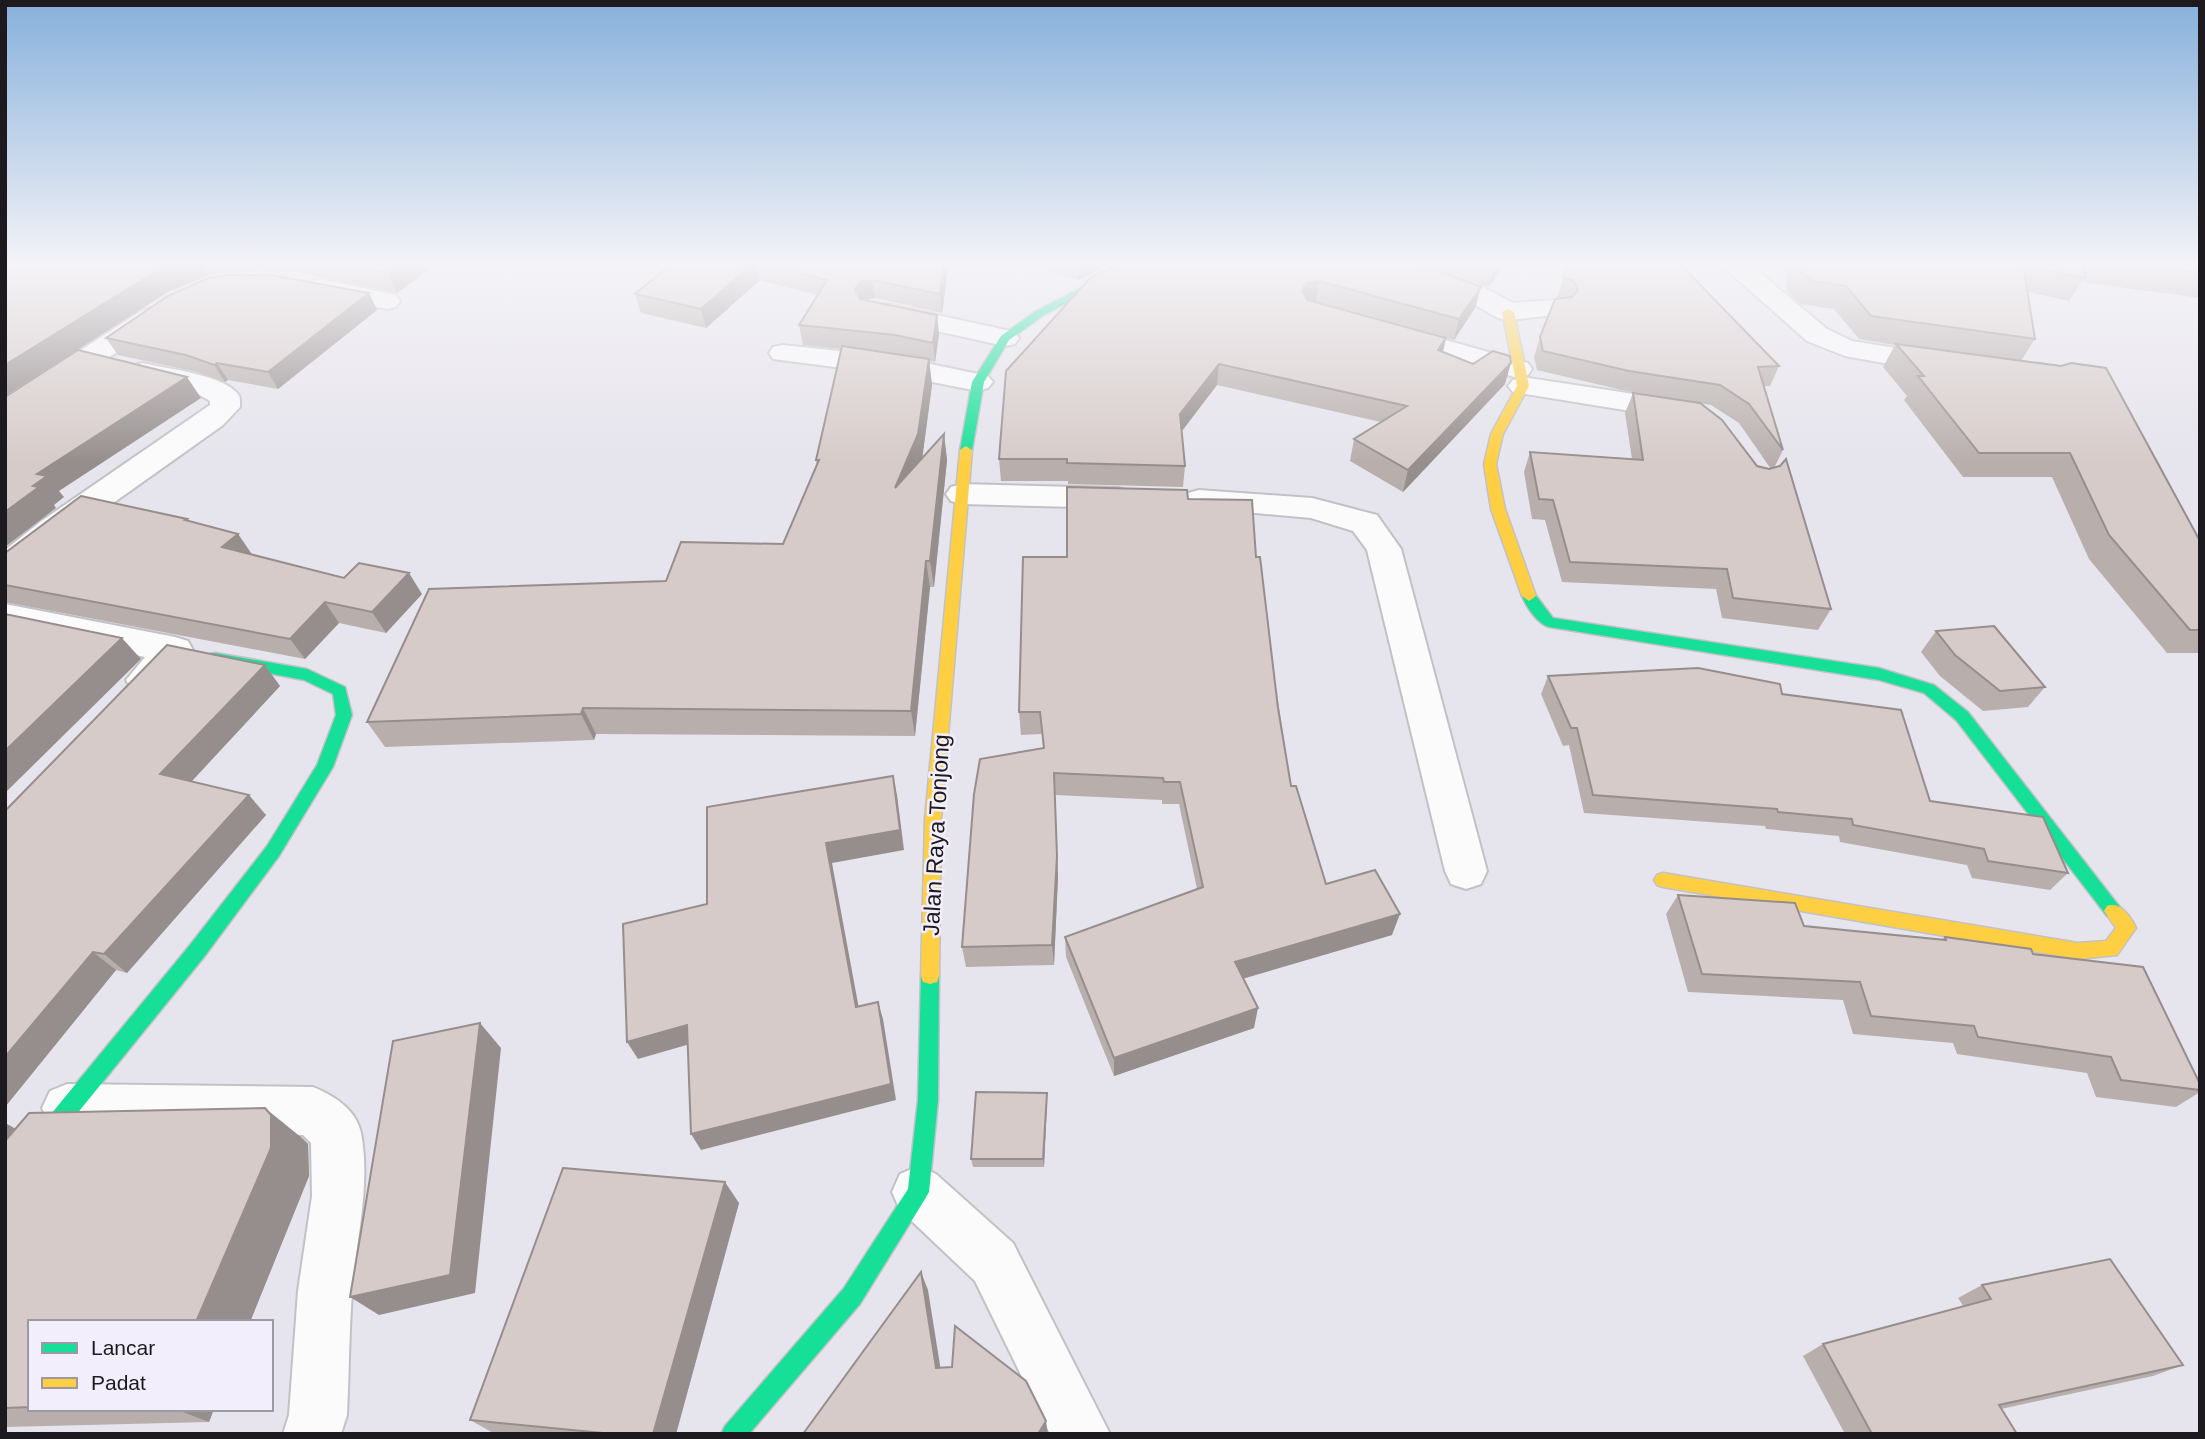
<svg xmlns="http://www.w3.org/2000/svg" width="2205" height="1439" font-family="Arial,sans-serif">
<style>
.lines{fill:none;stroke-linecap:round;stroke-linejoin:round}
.street-casing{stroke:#c2c1c6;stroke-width:4}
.fast-casing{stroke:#c2c1c6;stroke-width:3}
.slow-casing{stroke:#c2c1c6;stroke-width:3}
.street{fill:#fbfbfc;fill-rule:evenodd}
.fast{fill:#16e098;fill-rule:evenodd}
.slow{fill:#ffcf43;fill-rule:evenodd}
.wall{fill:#b8afad}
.shaded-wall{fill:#968e8d}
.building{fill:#d6cbc9;stroke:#968e8d;stroke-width:2}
.labels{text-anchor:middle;stroke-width:5;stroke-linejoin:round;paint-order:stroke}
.street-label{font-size:23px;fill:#1c1a1f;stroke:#f2eefc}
</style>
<rect width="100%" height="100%" fill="#e6e4ec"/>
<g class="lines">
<g class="street-casing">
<g id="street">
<path d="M1375,262H1412L1483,287L1513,303L1556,300L1566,302L1570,308L1566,314L1508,320L1498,318L1465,299L1379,267Z"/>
<path d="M1718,262H1747L1827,329L1852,341L1939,355L1949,358L1953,364L1949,370L1939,373L1845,356L1807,341Z"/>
<path d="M320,279L396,295L400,301L396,307L387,309L311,293L307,287L311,281Z"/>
<path d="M887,304L1015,332L1019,338L1015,344L1005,346L877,318L873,312L877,306Z"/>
<path d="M153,308L163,310L167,316L163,322L16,418L5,421V399L143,310Z"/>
<path d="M1395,326L1528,363L1532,369L1528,375L1518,378L1385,340L1381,334L1385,328Z"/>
<path d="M783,345L897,357L988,376L993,382L988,388L978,391L897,375L773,359L769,353L773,347Z"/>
<path d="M142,363C167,369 219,374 236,392C241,396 240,401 240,407L223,425L64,538L17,576L5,579V550L40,522L210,405V401L198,394L132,378L128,372L132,366Z"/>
<path d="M1523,377L1680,401L1691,404L1695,410L1691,416L1680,419L1513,392L1508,386L1513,380Z"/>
<path d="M962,484L1118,488L1129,491L1134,498L1129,505L1118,508L962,504L951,501L946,494L951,487Z"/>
<path d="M1199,490L1312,498L1377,515L1401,549L1487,871L1481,884L1466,889L1451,884L1445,871L1367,550L1353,531L1311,518L1188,507L1183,500L1188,493Z"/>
<path d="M5,604L175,637L188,641L193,650C180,672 159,698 132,690L126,680L145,657L5,628Z"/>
<path d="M67,1084L313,1087C333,1095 356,1109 361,1133C371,1185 356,1240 352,1292C349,1333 349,1374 347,1415L341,1434H283L289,1415L298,1291L312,1196L311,1143L303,1135L67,1132L50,1125L42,1108L50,1091Z"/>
<path d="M918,1166L936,1174L1013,1243L1110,1434H1050L975,1281L900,1210L892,1192L900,1174Z"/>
</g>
</g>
<g class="fast-casing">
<g id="fast">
<path d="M1131,262H1144L1044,315L1009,340L984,382L972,450L970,453H962L960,450L972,382L1001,336L1036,311Z"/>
<path d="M1529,591L1534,593L1553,618L1879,668L1934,685L1968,712L2119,906L2122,911L2119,916L2113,919L2107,916L1956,720L1924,693L1879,680L1549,627C1537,623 1527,608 1522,596Z"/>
<path d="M215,653L307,669L345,687L352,715L333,767L279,856L204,957L12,1194L5,1197V1170L190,945L267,846L317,765L336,715L333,694L304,680L210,662L207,658L210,654Z"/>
<path d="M930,968L937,970L939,976L938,1100L929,1192L925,1199L860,1304L749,1434H721L725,1426L844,1288L908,1189L918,1100L921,976L923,970Z"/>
</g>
</g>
<g class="slow-casing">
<g id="slow">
<path d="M1508,309L1514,312L1529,386L1503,434L1496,464L1505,509L1536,596L1529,601L1522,596L1491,509L1484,464L1491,434L1517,386L1502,312Z"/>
<path d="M966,446L972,450L941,819L939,976L937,982L930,984L923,982L921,976L925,819L960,450Z"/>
<path d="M1663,873L2078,943L2106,941L2116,928L2104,911L2107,906C2120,901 2131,917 2136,928L2117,955L2078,959L1663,887L1657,885L1654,880L1657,875Z"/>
</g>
</g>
<use href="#street" class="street"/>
<use href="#fast" class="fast"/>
<use href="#slow" class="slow"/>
</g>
<g class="wall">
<path d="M5,262H438L397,293L297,272L259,270L209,275L168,292Z"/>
<path d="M674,262H949L942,313L875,298L866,300L937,315L939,334L935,362L929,361L932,385L922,458L944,434L947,460L934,587H930L915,736L596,734L594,740L385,747L367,722L666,581L783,544L817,465L816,460L842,349L803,345L799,325L817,295L760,280L706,328L641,313L635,294Z"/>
<path d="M1018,262H1114L1078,280Z"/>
<path d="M1123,262L1481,287L1475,308L1454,340L1314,302L1446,338L1443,352L1505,384L1403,492L1350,461L1354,439L1381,422L1217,385L1181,431L1185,466L1183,487L1068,484V481H1001L999,459Z"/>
<path d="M1419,262H1506L1489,287Z"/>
<path d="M1569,262L1779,366L1770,386H1763L1783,450L1774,468L1831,609L1818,630L1722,618L1716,589L1562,582L1545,520L1532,519L1524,472L1530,452L1632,459L1625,413L1633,393L1757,466L1771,469L1739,423L1711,405L1622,390L1537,370L1534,357L1540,337L1561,299L1557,298Z"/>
<path d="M1785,262H2200V298L2082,282L2069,301L2028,292L2035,339L2021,361L2200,541V653H2167L2089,559L2052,477H1963L1904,400L1907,396L1883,367L1895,345L1859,339L1834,309L1801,304L1787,292Z"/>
<path d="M369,293L377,310L278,389L228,380L225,382L197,372L118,355L106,338Z"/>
<path d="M1188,499L1256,557L1291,786L1326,884L1392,935L1243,978L1254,1028L1114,1076L1066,957L1065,937L1197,889L1179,804H1162V800L1055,795L1058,877L1054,965L966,967L962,947L1043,748L1042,734L1021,735L1019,712L1067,557Z"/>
<path d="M187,519L189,522L238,534L252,554L344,578L422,594L386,633L339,623L305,659L5,602V553Z"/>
<path d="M1936,631L2045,687L2028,707L1983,711L1940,676L1921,652Z"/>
<path d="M1548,676L1782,694L1930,801L2068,873L2050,890L1972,878L1967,865L1840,842L1839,836L1766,829L1765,826L1584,813L1569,745L1563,746L1541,694Z"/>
<path d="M280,686L191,782L266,815L127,973L116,970L5,1107V811Z"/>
<path d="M1678,895L1804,926L1941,940L1945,937L2033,954L2200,1084V1092L2176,1107L2096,1097L2087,1073L1957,1054L1953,1043L1853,1034L1843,1000L1688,992L1666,914Z"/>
<path d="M1047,1093V1101L1044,1167H973L971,1159Z"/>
<path d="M5,1123L15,1129L302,1138L308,1144L309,1176L250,1322H30V1409H214L209,1422L5,1427Z"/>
<path d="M739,1203L676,1434H495L470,1420Z"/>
<path d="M1982,1285L2183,1365L2153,1376L2001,1409L2017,1434H1845L1803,1356L1823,1344L1964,1307L1958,1298Z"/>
</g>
<g class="shaded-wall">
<path d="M179,262H201L209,275L168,292L5,396V365L155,272Z"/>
<path d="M403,262H438L397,293L388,273Z"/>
<path d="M754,262H755L760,280L706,328L701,309Z"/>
<path d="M944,262H949L942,313L940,294Z"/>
<path d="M1078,262H1114L1078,280Z"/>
<path d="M1498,262H1506L1489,287L1495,267Z"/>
<path d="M872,280L875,298L863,300L858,308L855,289L860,282Z"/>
<path d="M1319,281L1316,301L1304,303L1302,290L1307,283Z"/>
<path d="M1481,287L1475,308L1454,340L1459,319Z"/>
<path d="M369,293L377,310L278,389L268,372Z"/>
<path d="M937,315L939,334L935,362L933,343Z"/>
<path d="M1446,338L1441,359L1438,350Z"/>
<path d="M929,359L932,385L922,460L895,488Z"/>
<path d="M217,363L228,380L225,382L214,365Z"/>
<path d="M1511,363L1505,384L1403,492L1408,470Z"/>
<path d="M1219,364L1217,385L1179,435L1180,414Z"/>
<path d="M187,377L201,398L59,491L64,497L54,505L56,508L5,547V512L33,486L37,474Z"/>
<path d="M944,434L947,460L934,587L930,561Z"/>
<path d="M238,534L252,555L222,547Z"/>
<path d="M926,561L930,587L915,736L911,711Z"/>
<path d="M409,573L422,594L386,633L372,612Z"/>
<path d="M325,602L339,623L305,659L290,639Z"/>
<path d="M122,638L141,659L5,793V751Z"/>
<path d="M265,665L280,686L179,795L160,774Z"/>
<path d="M583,708L596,734L594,740L581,714Z"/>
<path d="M1054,773L1058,877L1054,965L1052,945Z"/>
<path d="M893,776L897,795L904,850L832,863L862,1025L856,1007L826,843Z"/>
<path d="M249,795L266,815L127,973L104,954Z"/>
<path d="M1400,914L1392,935L1232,982L1235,962Z"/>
<path d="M93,952L116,970L5,1107V1057Z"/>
<path d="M878,1002L883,1019L896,1100L701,1150L691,1134Z"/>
<path d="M1258,1008L1254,1028L1114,1076V1058Z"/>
<path d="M480,1023L501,1048L475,1293L379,1315L350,1297Z"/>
<path d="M687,1025L697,1042L638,1059L627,1042Z"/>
<path d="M1047,1093V1101L1044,1167L1043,1159Z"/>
<path d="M265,1108L302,1138L308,1144L309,1176L250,1322H196Z"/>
<path d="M5,1123L16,1129L5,1143Z"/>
<path d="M725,1182L739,1203L676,1434H653Z"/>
<path d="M921,1272L928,1290L943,1384L936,1368Z"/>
<path d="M175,1409H214L209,1422Z"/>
<path d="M1046,1421L1048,1434H1038Z"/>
</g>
<g class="building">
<path d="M5,262H179L155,272L5,365Z"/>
<path d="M333,262H403L388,273Z"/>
<path d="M674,262H754L701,309L635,294Z"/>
<path d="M759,262H944L940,294L872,280L860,282L855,289L860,299L937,315L933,343L895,335L799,325L827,280Z"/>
<path d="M1123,262H1415L1481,287L1459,319L1319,281L1307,283L1302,290L1307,300L1446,338L1438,350L1473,364L1493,351L1510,356L1511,363L1408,470L1354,439L1407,406L1219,364L1180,414L1185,466L1067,463V459H999L1006,371L1091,277Z"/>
<path d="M1480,262H1498L1495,267Z"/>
<path d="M1569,262H1678L1779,366L1758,367L1783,450L1749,404L1720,385L1629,371L1543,351L1540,337L1555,299L1572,297L1578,290L1574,281L1563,278Z"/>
<path d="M1797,262H2083L2085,278L2023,265L2035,339L1871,316L1846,286L1812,281L1798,269Z"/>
<path d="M2117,262H2200V273Z"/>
<path d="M229,275H271L369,293L268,372L217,363L214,365L186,355L106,338L168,296L208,278Z"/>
<path d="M1896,344L2061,366L2071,363L2106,368L2200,541V630H2190L2109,535L2070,453H1979L1918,376H1924Z"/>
<path d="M842,346L929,359L918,434L895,488L944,434L930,561H926L911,711L583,708L581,714L367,722L429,589L666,581L681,542L783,544L819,460H816Z"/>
<path d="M78,350L187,377L37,474L47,476L33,486L39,487L5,512V397Z"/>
<path d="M1633,393L1700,403L1722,420L1757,466L1769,469L1780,466L1786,459L1831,609L1733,598L1727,569L1570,562L1553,500L1539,499L1530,452L1643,460Z"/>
<path d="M1067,487L1187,490L1188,499L1252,500L1256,557H1260L1278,708L1291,786H1296L1326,884L1375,870L1400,914L1235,962L1258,1008L1114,1058L1065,937L1203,887L1180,782H1164L1163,778L1054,773L1057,856L1052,945L962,947L974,794L980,759L1044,748L1040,712H1019L1023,557H1067Z"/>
<path d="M81,496L187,519L185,520L238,534L222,547L344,578L359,563L409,573L372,612L325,602L290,639L5,585V553Z"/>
<path d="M5,614L122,638L5,751Z"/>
<path d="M1994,626L2045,687L2000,691L1955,655L1936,631Z"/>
<path d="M167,645L265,665L160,774L249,795L104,954L93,952L5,1057V811Z"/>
<path d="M1698,668L1780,684L1782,694L1901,710L1930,801L2043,817L2068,873L1988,861L1984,849L1853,825L1852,819L1778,812L1777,809L1593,795L1577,728H1571L1548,676Z"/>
<path d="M893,776L900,830L826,843L856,1007L878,1002L891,1084L691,1134L687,1025L627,1042L623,924L707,904V807Z"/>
<path d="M1678,895L1795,903L1804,926L1946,940L1945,937L2031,949L2033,954L2143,967L2200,1084V1090L2121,1080L2111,1057L1978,1037L1974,1026L1871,1016L1860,982L1702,974Z"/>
<path d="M480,1023L450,1275L350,1297L393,1041Z"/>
<path d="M976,1092L1047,1093L1043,1159H971Z"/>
<path d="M265,1108L271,1115V1148L196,1322H30V1407L5,1408V1141L29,1113Z"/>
<path d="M563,1168L725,1182L653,1434H613L470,1420Z"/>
<path d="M2110,1259L2183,1365L1999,1405L2017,1434H1872L1823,1344L1991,1299L1982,1285Z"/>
<path d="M921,1272L936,1368L952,1367L955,1326L1026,1381L1046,1421L1038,1434H803Z"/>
</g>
<linearGradient id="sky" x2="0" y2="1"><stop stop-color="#87b0db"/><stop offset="0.57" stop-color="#f4f3f6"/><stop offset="1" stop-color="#f4f3f6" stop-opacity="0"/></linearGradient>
<rect width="2205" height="463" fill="url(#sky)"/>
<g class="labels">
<g class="street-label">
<text transform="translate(936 835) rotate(-87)" y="8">Jalan Raya Tonjong</text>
</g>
</g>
<rect width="2205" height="1439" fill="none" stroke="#1c1a1f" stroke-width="14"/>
<rect x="28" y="1320" width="245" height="91" fill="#f2eefc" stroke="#9c99a4" stroke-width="2"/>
<rect x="42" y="1343" width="35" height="10" fill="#16e098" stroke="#9c99a4" stroke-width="2"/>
<text x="91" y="1355" font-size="21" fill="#1c1a1f">Lancar</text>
<rect x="42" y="1378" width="35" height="10" fill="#ffcf43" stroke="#9c99a4" stroke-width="2"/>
<text x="91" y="1390" font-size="21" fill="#1c1a1f">Padat</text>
</svg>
